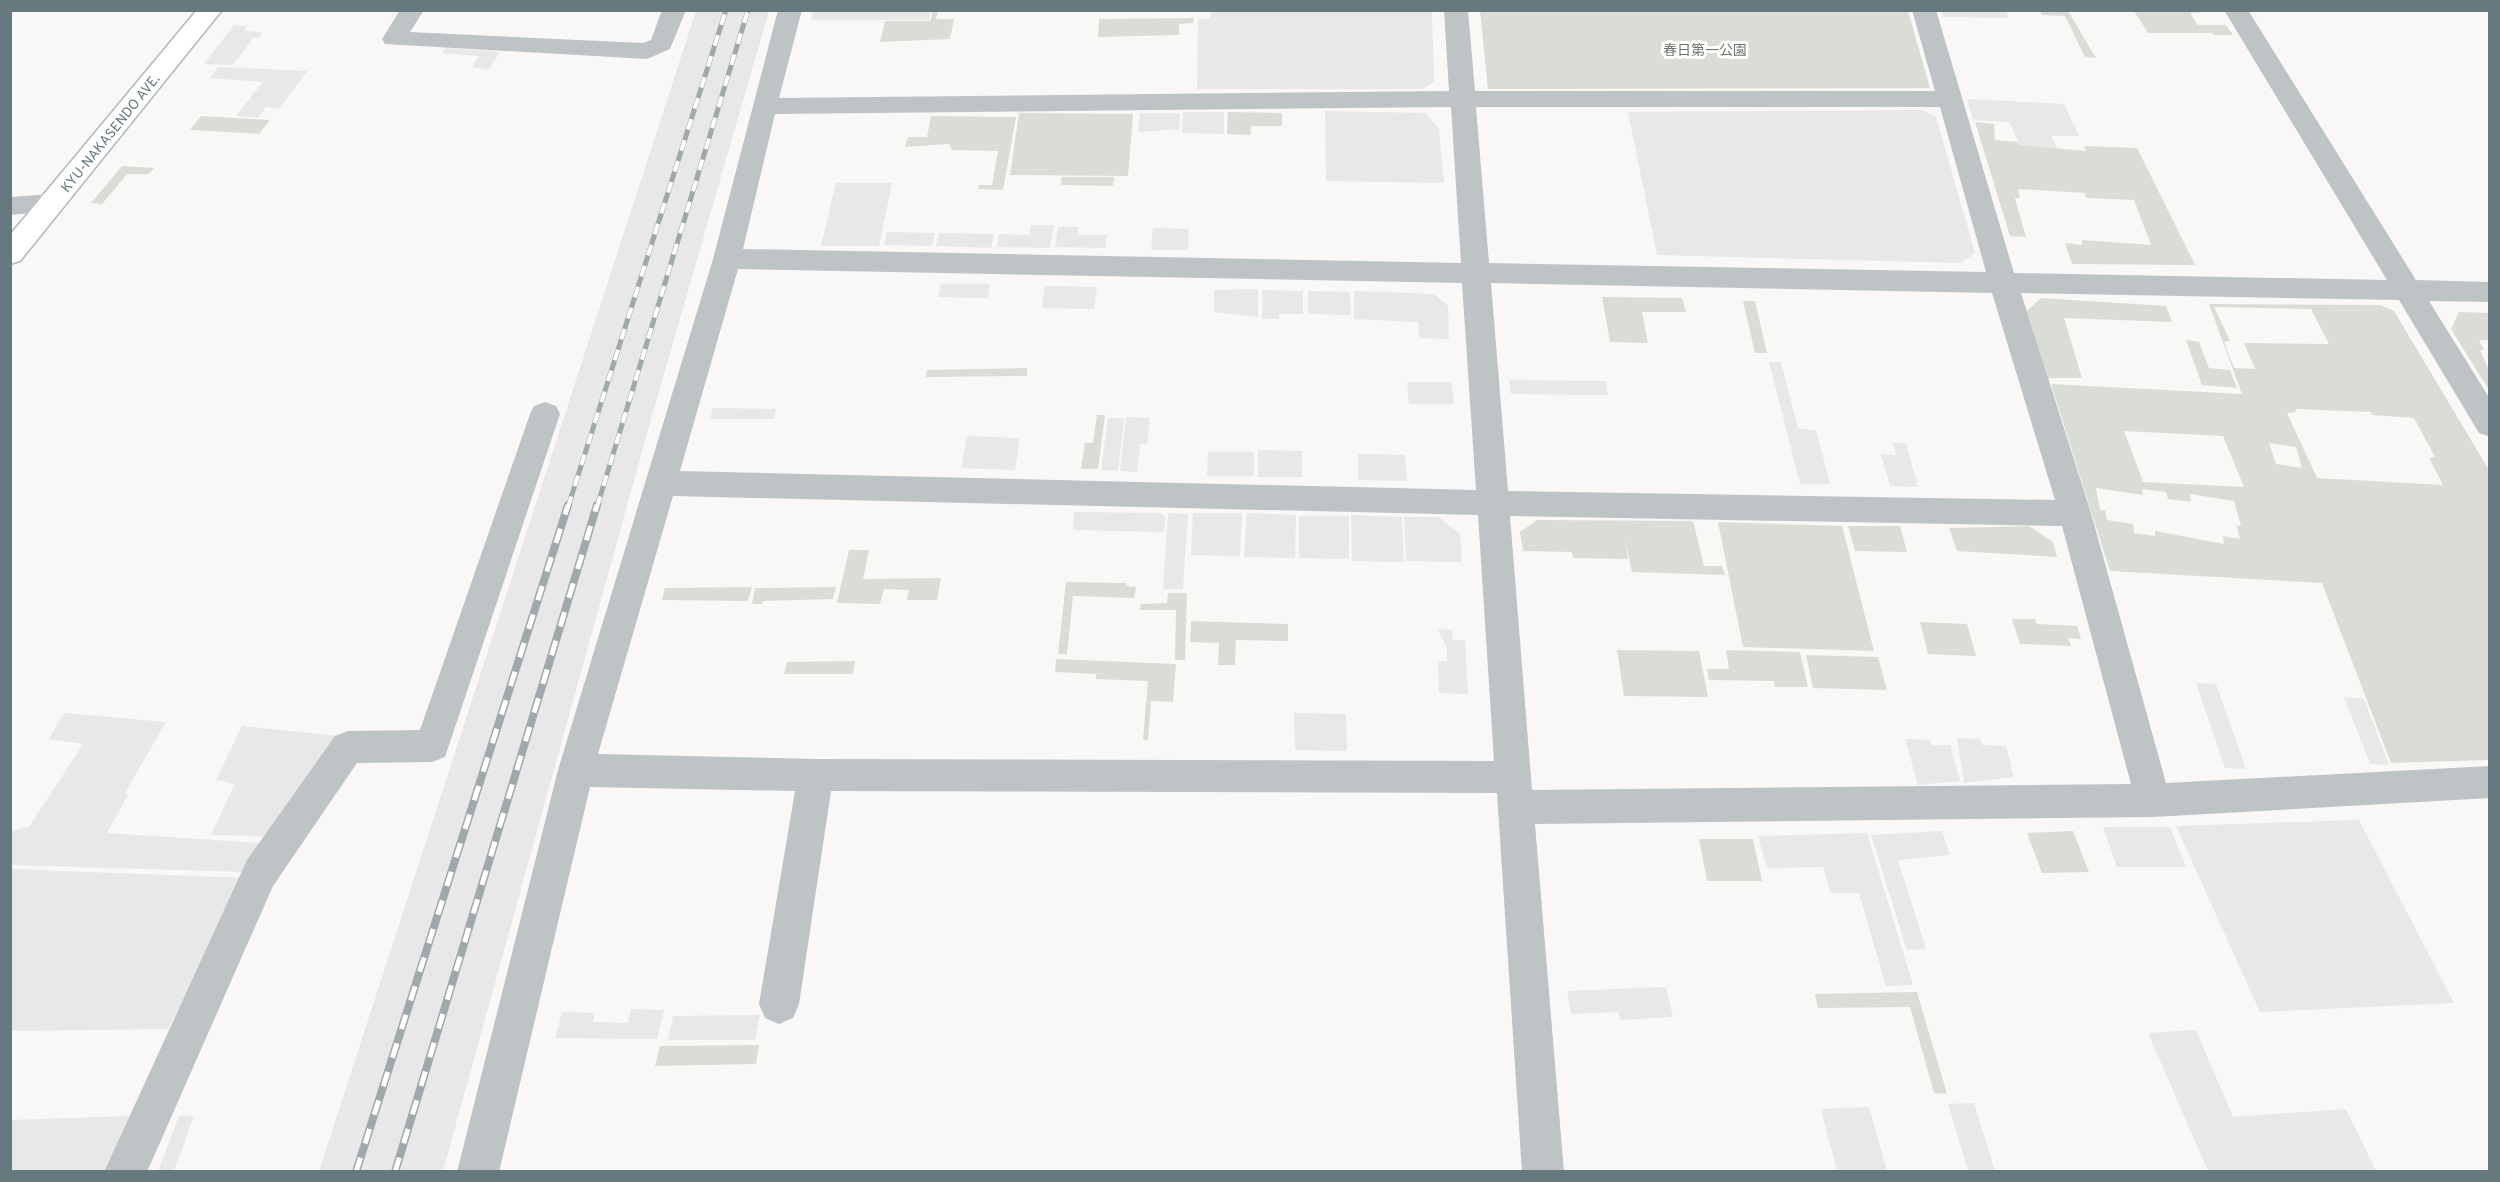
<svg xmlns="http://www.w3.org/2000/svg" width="2500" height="1182" font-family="Overpass,'Noto Sans JP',sans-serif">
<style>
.built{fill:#e7e8e7}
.green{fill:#daddd6;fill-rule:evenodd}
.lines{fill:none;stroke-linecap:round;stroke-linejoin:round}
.major-casing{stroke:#b2b8bb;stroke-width:3}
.minor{fill:#bec4c6;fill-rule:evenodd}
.major{fill:#fff;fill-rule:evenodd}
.rail-far1-casing{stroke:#9fa8ab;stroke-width:5}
.rail-casing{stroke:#9fa8ab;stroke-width:8}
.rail-far1{stroke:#fff;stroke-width:4;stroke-dasharray:11;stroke-linecap:butt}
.rail{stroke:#fff;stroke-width:5;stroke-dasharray:15;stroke-linecap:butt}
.labels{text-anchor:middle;stroke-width:6;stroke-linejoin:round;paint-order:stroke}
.far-park-label{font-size:14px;fill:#6b7865;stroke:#fff}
.far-street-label{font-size:14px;fill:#66797f;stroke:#fff}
</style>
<rect width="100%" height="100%" fill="#f9f8f7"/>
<g class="built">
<path d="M696,11H769L653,412L443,1171H319Z"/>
<path d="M813,11V10L931,11L929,20H811Z"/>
<path d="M1211,11H1432L1434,82L1423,89H1197L1198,19H1210Z"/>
<path d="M1940,11H2006L2009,18L1943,17Z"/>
<path d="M234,25L247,26L245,31L262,32L260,38L254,37L233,65L204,64Z"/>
<path d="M446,48L500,52L488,70L472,67L479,56L442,53Z"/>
<path d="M218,67L307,71L280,108L266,107L258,118L236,116L263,82L210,78Z"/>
<path d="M1967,99L2064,104L2079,136H2051L2057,148L2020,145L2009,122L1973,120Z"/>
<path d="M1922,110L1936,117L1975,253L1961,263L1657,255L1628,112Z"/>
<path d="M1325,111L1426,113L1439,129L1444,183L1326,181Z"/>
<path d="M1183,112H1224V134L1182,133Z"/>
<path d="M1140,113H1180L1179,129L1138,132Z"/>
<path d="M836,183H892L879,246H821Z"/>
<path d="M1031,225H1054L1050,248L997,247L999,234L1029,235Z"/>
<path d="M1058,227H1078V235H1107L1105,248L1055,247Z"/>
<path d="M1153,228L1189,229L1188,250H1151Z"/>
<path d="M887,232L935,233L932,246L884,245Z"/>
<path d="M939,233L994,234L991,248L936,246Z"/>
<path d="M941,284H990L988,298L938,297Z"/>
<path d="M1045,286L1097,287L1094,309L1042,308Z"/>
<path d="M1258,289V317L1214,312V290Z"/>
<path d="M1263,290L1303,291V314H1279V319H1262Z"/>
<path d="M1308,291L1350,292L1351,315L1308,314Z"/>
<path d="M1354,291L1434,294L1448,306L1449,339L1419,338L1418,322L1354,319Z"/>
<path d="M1769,362H1781L1798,429L1816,430L1830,484H1800Z"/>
<path d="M1509,380L1606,381L1608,395L1511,394Z"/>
<path d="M1407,382H1451L1454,404H1409Z"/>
<path d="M713,408L776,409L774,419H710Z"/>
<path d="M1126,417L1150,418L1147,444H1140L1137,472L1120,471Z"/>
<path d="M1108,418H1124L1118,471L1101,470Z"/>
<path d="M967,436L1020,438L1015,470L961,468Z"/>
<path d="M1893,443H1906L1918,487L1890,486L1881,454L1896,455Z"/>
<path d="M1258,450L1302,451V477H1258Z"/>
<path d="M1208,452H1254V476H1207Z"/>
<path d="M1358,454L1405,455L1407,481L1358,480Z"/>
<path d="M1074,512L1161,513L1165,517L1164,532L1073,530Z"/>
<path d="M1168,513L1188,514L1183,589H1163Z"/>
<path d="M1193,513H1242L1240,556L1191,555Z"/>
<path d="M1247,513L1296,515L1295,558L1244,557Z"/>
<path d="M1351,515L1402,517L1404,562L1352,561Z"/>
<path d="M1299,516H1349V559L1299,558Z"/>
<path d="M1404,517H1439L1460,534L1462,562L1406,561Z"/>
<path d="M1438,629L1452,630L1453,640H1465L1468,694L1439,693L1438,661H1447V648Z"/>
<path d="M2196,683L2216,684L2246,769L2225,768Z"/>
<path d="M2344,697L2364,699L2389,765L2370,764Z"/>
<path d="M64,713L166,722L125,793L128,795L107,833L260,843L245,872L11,865V831L29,827L83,744L49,739Z"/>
<path d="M1294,713L1346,714L1347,751L1295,750Z"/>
<path d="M242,726L338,736L268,836L211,835L235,784L216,780Z"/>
<path d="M1957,738L1980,739L1982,745L2006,746L2014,777L1964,783Z"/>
<path d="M1905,739L1929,740L1932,745H1950L1960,781L1918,785Z"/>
<path d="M2359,820L2454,1003L2260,1012L2176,826Z"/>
<path d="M2103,827H2170L2186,867H2117Z"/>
<path d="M1942,831L1950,855L1898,860L1926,949L1907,950L1871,835Z"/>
<path d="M1867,833L1913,985L1886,986L1859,893H1831L1823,867L1767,868L1758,836Z"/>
<path d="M11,869L245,878L168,1029L11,1031Z"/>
<path d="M1666,987L1673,1017L1620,1020L1618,1012L1571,1014L1567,991Z"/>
<path d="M631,1009L664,1010L657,1039L555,1038L562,1012L595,1013L593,1022L628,1023Z"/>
<path d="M760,1015L755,1040H668L673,1016Z"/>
<path d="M2196,1030L2233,1117L2346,1109L2376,1171H2208L2148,1033Z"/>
<path d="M1974,1103L1995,1171H1968L1948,1104Z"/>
<path d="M1869,1107L1887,1171H1837L1821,1109Z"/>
<path d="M133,1116L107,1172L11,1171L10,1120Z"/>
<path d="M179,1116H194L174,1171H158Z"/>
</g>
<g class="green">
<path d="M933,11H938L936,19H954L950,39L880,42L885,21H930Z"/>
<path d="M1480,11H1908L1930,88L1488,89Z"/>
<path d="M2040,11H2068L2096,58L2085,57L2065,16L2042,15Z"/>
<path d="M2134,11H2216L2190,13L2198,25H2226L2233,35H2214L2212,33H2148Z"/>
<path d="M1194,18L1193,23L1179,24V35L1098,37L1099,19Z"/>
<path d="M1228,112L1282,113V126H1251L1250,135L1227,134Z"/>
<path d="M1019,113L1133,114L1128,176L1010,175Z"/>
<path d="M201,116L270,120L259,134L190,130Z"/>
<path d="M931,116L1016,117L1003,190L978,189L979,185H992L998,151L952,150L949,144L905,147L908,137H927Z"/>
<path d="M1975,122L1994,124L1995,140L2017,142L2020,145L2086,151L2084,146L2137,148L2195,265L2072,264L2065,243L2082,245V240L2151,245L2134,200L2086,198L2085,193L2018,189L2020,198H2015L2026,237L2010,236Z"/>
<path d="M122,166L154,168L149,174H127L102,204L91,203Z"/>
<path d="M1062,177H1114L1113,186L1061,185Z"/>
<path d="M1602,297L1682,298L1686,312H1642L1648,343L1610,342Z"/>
<path d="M2041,298L2166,306L2172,322L2064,318L2082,378H2048L2027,311Z"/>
<path d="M1743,301H1755L1767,353H1755Z"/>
<path d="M2209,304L2380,305L2394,311L2489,470V760L2391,763L2322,583L2110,571L2051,384L2242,394ZM2214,307L2311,309L2329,344L2244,343L2255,369L2234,368L2224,342L2230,341ZM2295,409L2370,412L2372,415L2414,418L2435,457L2429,458L2443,485L2317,478L2287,413L2296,412ZM2124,431L2223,436L2244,487L2143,482ZM2269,443L2296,447L2302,468L2276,464ZM2096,488L2143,495L2142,489L2166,492L2168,499L2191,502L2190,494L2234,501L2241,526H2237L2240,539L2223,536L2224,544L2155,531V536L2134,533L2133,524L2107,520L2105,510H2100Z"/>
<path d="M2459,312L2489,313V340H2479L2484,350H2480L2489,370V390L2451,329Z"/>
<path d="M2186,340L2199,342L2209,368L2230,370L2237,388L2202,385Z"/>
<path d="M1027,368V376L926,377L927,370Z"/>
<path d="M1097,415H1105L1098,469H1081L1085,443H1093Z"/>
<path d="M1537,520L1693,521L1704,566H1722L1725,575L1632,572L1625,538L1628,559L1573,558L1572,552L1523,551L1520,532Z"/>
<path d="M1718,522L1842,526L1874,651L1743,647Z"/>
<path d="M1848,526H1900L1907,552L1855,551Z"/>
<path d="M2029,526L2053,542L2057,557L1957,551L1949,528Z"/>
<path d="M849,550H869L863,579L941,578L937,600H907L909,590L884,589L880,604L837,603Z"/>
<path d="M1066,582L1126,583V586L1136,587L1134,598L1073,596L1067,654H1058Z"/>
<path d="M752,587L748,601L662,600L665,588Z"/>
<path d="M836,587L833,599L763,601L762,604H752L755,588Z"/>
<path d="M1168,593H1187L1185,660H1175L1176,610H1140L1141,604L1167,603Z"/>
<path d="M2012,619H2035L2037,624L2077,626L2081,639L2068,638L2071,646L2020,644Z"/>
<path d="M1191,621L1288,624V641L1236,640L1235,665H1218L1219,643L1190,642Z"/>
<path d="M1920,622L1967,624L1976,656L1928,654Z"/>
<path d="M1617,650L1699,651L1708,697L1624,696Z"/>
<path d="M1726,650L1800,652L1808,687H1775L1774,681L1709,680L1707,669H1729Z"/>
<path d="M1806,655L1878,657L1887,690L1813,688Z"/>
<path d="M1056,659L1176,664L1173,702L1151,701L1148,740H1143L1148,681L1096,679V674L1055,672Z"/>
<path d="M855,661L853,674H784L787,662Z"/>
<path d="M2073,831L2089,872L2042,873L2027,833Z"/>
<path d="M1699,839H1753L1762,881H1707Z"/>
<path d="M1917,992L1947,1094L1934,1093L1910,1007L1818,1008L1815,994Z"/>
<path d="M759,1045L756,1064L655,1066L660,1046Z"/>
</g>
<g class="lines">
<g class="major-casing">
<path id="major" d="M197,10H222L20,261L10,264V235Z"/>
</g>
<g class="minor">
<path d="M400,10H424L410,32L643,43L651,40L662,10H686L670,49L647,59L385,44L382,39Z"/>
<path d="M778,10H802L779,98L1449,91L1444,10H1468L1475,91H1935L1912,10H1936L2014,273L2387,280L2224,10H2248L2416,280L2490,282V302L2429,301L2490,399V437L2479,433L2399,300L2021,293L2091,513L2166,783L2490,766V798L2153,817L1535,824L1564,1172H1522L1497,793L831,791L799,1004L793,1018L779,1024L765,1018L759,1004L795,791L590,787L499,1172H457L558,770L713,259ZM1451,107L1461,263L743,249L775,114ZM1476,107H1940L1986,272L1489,263ZM738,269L1462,283L1476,490L680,471ZM1491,283L1992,293L2055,500L1508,491ZM673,496L1478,515L1494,761L816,759L598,754ZM1510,516L2062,526L2131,784L1532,790Z"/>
<path d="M53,194L63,196L66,203L63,210L10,215V197Z"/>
<path d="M545,402L556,406L560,414L445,757L432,762L357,763L273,886L147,1172H104L247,860L335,736L348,731L420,730L530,414L534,406Z"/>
</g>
<use href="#major" class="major"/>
<g class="rail-far1-casing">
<g id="rail-far1">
<path d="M568,507L726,10"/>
<path d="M597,507L748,10"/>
</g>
</g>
<g class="rail-casing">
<g id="rail">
<path d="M356,1172L568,505"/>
<path d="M395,1172L597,505"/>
</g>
</g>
<use href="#rail-far1" class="rail-far1"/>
<use href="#rail" class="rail"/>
</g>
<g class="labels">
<g class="far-park-label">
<text x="1705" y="55">春日第一公園</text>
</g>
<g class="far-street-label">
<text transform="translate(110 133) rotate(-51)" y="5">KYU-NAKASENDO AVE.</text>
</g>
</g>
<rect width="2500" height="1182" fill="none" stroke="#66797f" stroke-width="24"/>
</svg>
